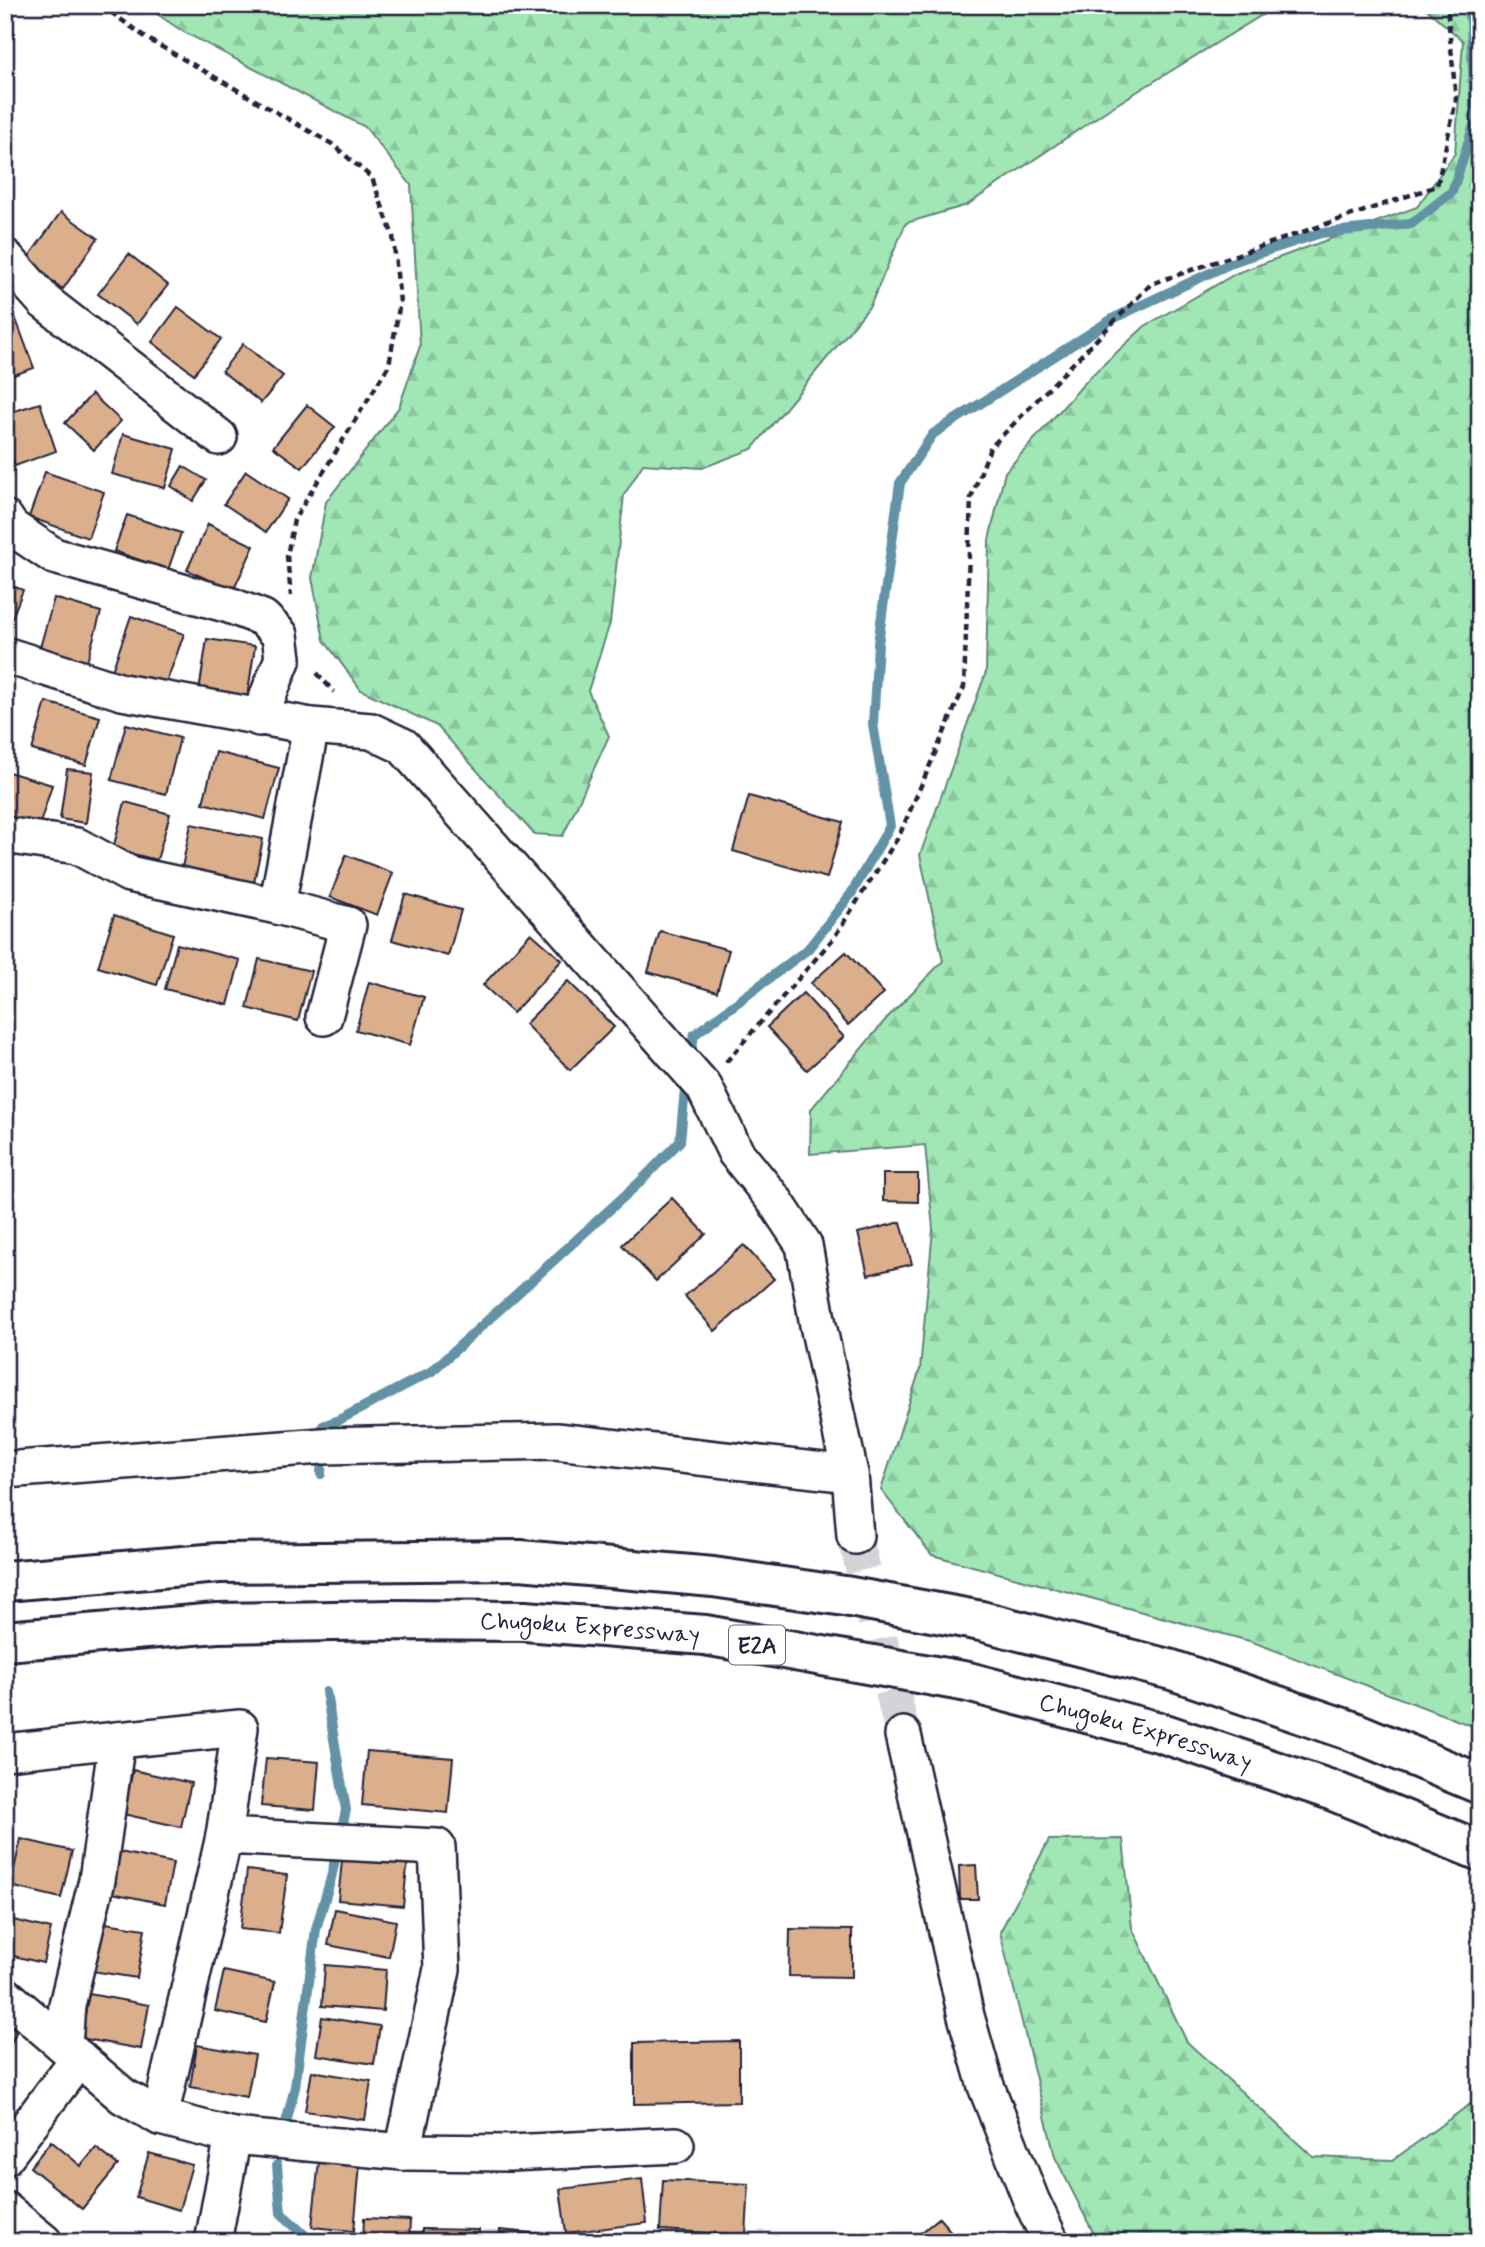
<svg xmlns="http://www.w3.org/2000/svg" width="1485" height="2247" font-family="Mynerve,sans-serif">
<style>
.forest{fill:url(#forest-firs);stroke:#618478;stroke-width:2}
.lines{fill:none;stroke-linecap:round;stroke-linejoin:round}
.stream{stroke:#6392a5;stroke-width:10}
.building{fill:#dbae8c;stroke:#22223b;stroke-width:2}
.minor-tunnel{stroke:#d3d3d8;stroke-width:35;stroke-dasharray:35 18;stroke-linecap:butt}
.minor-casing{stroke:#22223b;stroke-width:40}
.highway-casing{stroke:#22223b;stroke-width:44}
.path{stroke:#22223b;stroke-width:4.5;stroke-dasharray:7 5;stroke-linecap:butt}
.minor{stroke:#fff;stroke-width:35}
.highway{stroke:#fff;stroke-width:38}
.labels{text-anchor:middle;stroke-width:5;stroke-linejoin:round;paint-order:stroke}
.shield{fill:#fff;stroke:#646476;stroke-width:2}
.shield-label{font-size:23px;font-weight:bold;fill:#22223b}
.street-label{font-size:24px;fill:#22223b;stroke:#fff}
</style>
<defs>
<pattern id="forest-firs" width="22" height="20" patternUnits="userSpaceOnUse" patternTransform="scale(1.75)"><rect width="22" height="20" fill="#a0e7b5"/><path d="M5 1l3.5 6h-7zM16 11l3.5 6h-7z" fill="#8ac69d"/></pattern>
</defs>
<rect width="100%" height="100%" fill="#fff"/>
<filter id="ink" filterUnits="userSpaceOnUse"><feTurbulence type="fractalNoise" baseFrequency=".0143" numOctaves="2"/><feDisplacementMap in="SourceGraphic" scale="14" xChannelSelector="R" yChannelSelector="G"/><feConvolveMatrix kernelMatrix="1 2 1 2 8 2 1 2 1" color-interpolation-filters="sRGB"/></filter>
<g filter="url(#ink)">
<g class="forest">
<path d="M144,5H1285L1272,9L1109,109L967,205L906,223L870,306L752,449L702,468L643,464L624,495L610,623L588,691L609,736L563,836L534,834L437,726L361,690L324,640L312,578L326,502L399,407L420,346L411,185L365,127L182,31Z"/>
<path d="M1422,5H1480V1729L1253,1642L932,1555L881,1490L920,1369L933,1229L925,1145L810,1154L811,1109L887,1018L943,961L920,855L986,672L989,540L1005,472L1090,377L1145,326L1237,273L1417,207L1455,153L1463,41Z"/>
<path d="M1123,1839L1132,1928L1187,2042L1313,2157L1393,2160L1480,2097V2242H1098L1055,2157L1000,1932L1049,1840Z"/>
</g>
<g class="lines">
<g class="stream">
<path d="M690,1060L694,1035L808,949L851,894L890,826L873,724L878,644L900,483L933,434L1114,318L1238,260L1321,233L1411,224L1452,192L1475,122L1471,21L1465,5"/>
<path d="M321,1474L323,1426L339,1420L432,1371L640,1182L680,1141L686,1079"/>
<path d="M286,2123L295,2087L316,1929L331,1878L346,1810L326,1692"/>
<path d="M277,2165L281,2213L312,2242"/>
</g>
</g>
<g class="building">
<path d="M61,212L98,238L63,289L25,262Z"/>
<path d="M129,254L168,285L137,324L98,294Z"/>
<path d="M178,307L221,339L194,374L152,342Z"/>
<path d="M14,314L34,368L5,378V317Z"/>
<path d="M243,344L283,376L261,403L222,371Z"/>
<path d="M92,394L121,421L94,450L65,423Z"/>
<path d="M40,403L56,451L15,466L5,438V414Z"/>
<path d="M307,405L335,427L302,468L273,447Z"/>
<path d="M123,434L176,449L165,488L112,474Z"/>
<path d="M183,466L206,480L193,501L171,486Z"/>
<path d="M246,471L288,499L266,532L224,504Z"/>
<path d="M45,472L104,492L88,538L29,517Z"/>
<path d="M127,515L181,533L168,570L114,551Z"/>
<path d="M208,524L254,546L233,591L187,570Z"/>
<path d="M5,583L23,590L6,633H5Z"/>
<path d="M54,598L101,612L86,665L39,651Z"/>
<path d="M131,616L184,634L164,689L112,671Z"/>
<path d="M207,639L255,646L246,705L198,698Z"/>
<path d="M46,702L100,717L86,765L32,750Z"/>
<path d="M126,724L180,738L166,794L111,780Z"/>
<path d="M216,752L279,768L265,819L203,803Z"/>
<path d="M67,769L93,772L86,823L60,819Z"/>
<path d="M5,771L52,785L38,830L5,820Z"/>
<path d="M749,796L843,822L827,878L733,851Z"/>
<path d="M125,802L170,814L157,860L113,849Z"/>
<path d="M191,824L263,839L253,887L181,872Z"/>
<path d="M346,855L393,873L377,915L330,897Z"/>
<path d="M405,894L461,910L448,956L392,940Z"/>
<path d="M114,915L173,934L157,985L98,967Z"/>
<path d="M660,931L729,950L717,992L648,972Z"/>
<path d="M531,933L562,960L513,1013L483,985Z"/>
<path d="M177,944L240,960L228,1005L165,989Z"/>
<path d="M846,952L884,993L848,1025L811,983Z"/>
<path d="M259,959L311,971L298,1021L247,1008Z"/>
<path d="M568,981L614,1027L570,1070L525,1024Z"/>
<path d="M369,982L424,997L410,1045L356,1030Z"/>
<path d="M803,993L844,1037L807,1070L767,1027Z"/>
<path d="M883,1174H918V1202L883,1201Z"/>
<path d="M672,1198L706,1234L656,1281L622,1245Z"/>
<path d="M901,1222L912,1264L868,1275L858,1233Z"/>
<path d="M744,1245L774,1279L715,1331L685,1296Z"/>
<path d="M367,1751L453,1758L448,1813L362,1805Z"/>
<path d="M266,1758L319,1762L315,1810L261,1806Z"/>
<path d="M133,1770L191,1783L181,1827L123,1814Z"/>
<path d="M21,1839L72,1851L61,1898L10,1886Z"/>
<path d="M343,1851L408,1858L403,1906L338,1900Z"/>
<path d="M120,1852L173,1863L165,1904L112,1893Z"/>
<path d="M976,1865L978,1899H960L959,1866Z"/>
<path d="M247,1870L287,1875L279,1933L240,1929Z"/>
<path d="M335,1909L396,1921L389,1957L328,1945Z"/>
<path d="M5,1918L51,1929L43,1963L5,1954Z"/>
<path d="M99,1922L145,1929L137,1978L92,1971Z"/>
<path d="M790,1929L852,1930V1977L789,1976Z"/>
<path d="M325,1965L386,1970L383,2011L322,2006Z"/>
<path d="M224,1971L275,1982L266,2022L215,2011Z"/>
<path d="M89,1994L149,2005L141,2049L80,2038Z"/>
<path d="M322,2017L380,2026L374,2064L316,2055Z"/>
<path d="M5,2025L17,2030L5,2057Z"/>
<path d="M739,2041V2102L634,2104V2043Z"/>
<path d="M197,2045L255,2055L247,2097L190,2087Z"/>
<path d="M312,2071L371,2081L365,2120L305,2111Z"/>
<path d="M51,2141L81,2166L96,2148L118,2165L82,2209L30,2167Z"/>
<path d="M149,2153L192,2165L179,2210L136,2197Z"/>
<path d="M319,2160L360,2164L354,2231L312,2227Z"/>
<path d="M642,2179L647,2223L566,2233L560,2189Z"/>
<path d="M663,2180L749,2184L746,2235L660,2230Z"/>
<path d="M364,2218L410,2220L409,2242H363Z"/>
<path d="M939,2218L960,2242H910Z"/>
<path d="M422,2229L479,2230V2242H422Z"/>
<path d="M500,2230L540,2234L539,2242H499Z"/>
</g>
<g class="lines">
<path class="minor-tunnel" d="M855,1536L903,1735"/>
<g class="minor-casing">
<g id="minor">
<path d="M5,257L45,302L219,437"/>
<path d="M5,518L11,527L54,556L229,605L263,618L280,635L283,658L259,718"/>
<path d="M5,655L122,692L311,726L371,731L403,746L704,1087L736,1153L775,1201L804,1245L818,1325L850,1474L855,1536"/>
<path d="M5,835L77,846L129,874L277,906L311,726"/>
<path d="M277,906L348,925L324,1017"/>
<path d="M5,1470L322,1446L556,1441L850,1474"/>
<path d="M903,1735L966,2016L986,2086L1031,2200L1051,2242"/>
<path d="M117,1740L240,1728L224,1836"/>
<path d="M5,1752L117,1740L97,1880L67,2005L64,2045"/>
<path d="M5,1995L123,2096L160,2117L233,2136"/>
<path d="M160,2117L224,1836L437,1847L442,1969L403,2152"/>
<path d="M5,2157L79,2058"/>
<path d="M5,2210L44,2242"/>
<path d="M213,2242L233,2136L403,2152L510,2153L676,2145"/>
</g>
</g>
<g class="highway-casing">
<g id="highway">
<path d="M5,1581L219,1563L520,1560L713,1577L845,1596L981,1621L1172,1670L1352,1731L1480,1784"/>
<path id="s1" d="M5,1641L217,1623L392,1620L525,1621L705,1635L968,1682L1159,1732L1331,1790L1480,1851"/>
</g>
</g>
<g class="path">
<path d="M101,5L148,39L332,144L372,178L393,236L400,302L389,365L294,520L287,556L291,596"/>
<path d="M317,673L334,692"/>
<path d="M726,1062L833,939L899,836L964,687L971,498L990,448L1151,284L1437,186L1456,100L1447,5"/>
</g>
<use href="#minor" class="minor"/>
<use href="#highway" class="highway"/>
</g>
</g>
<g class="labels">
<rect class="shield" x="729" y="1625.5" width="56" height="39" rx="5"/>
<g class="shield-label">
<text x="757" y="1653">E2A</text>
</g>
<g class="street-label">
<text dy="8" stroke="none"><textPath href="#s1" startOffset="586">Chugoku Expressway</textPath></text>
<text dy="8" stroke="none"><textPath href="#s1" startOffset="1153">Chugoku Expressway</textPath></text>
</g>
</g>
<rect width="1485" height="2247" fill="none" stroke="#fff" stroke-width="28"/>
<rect x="14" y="14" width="1457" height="2219" fill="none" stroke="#22223b" stroke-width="2.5" filter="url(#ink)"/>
</svg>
